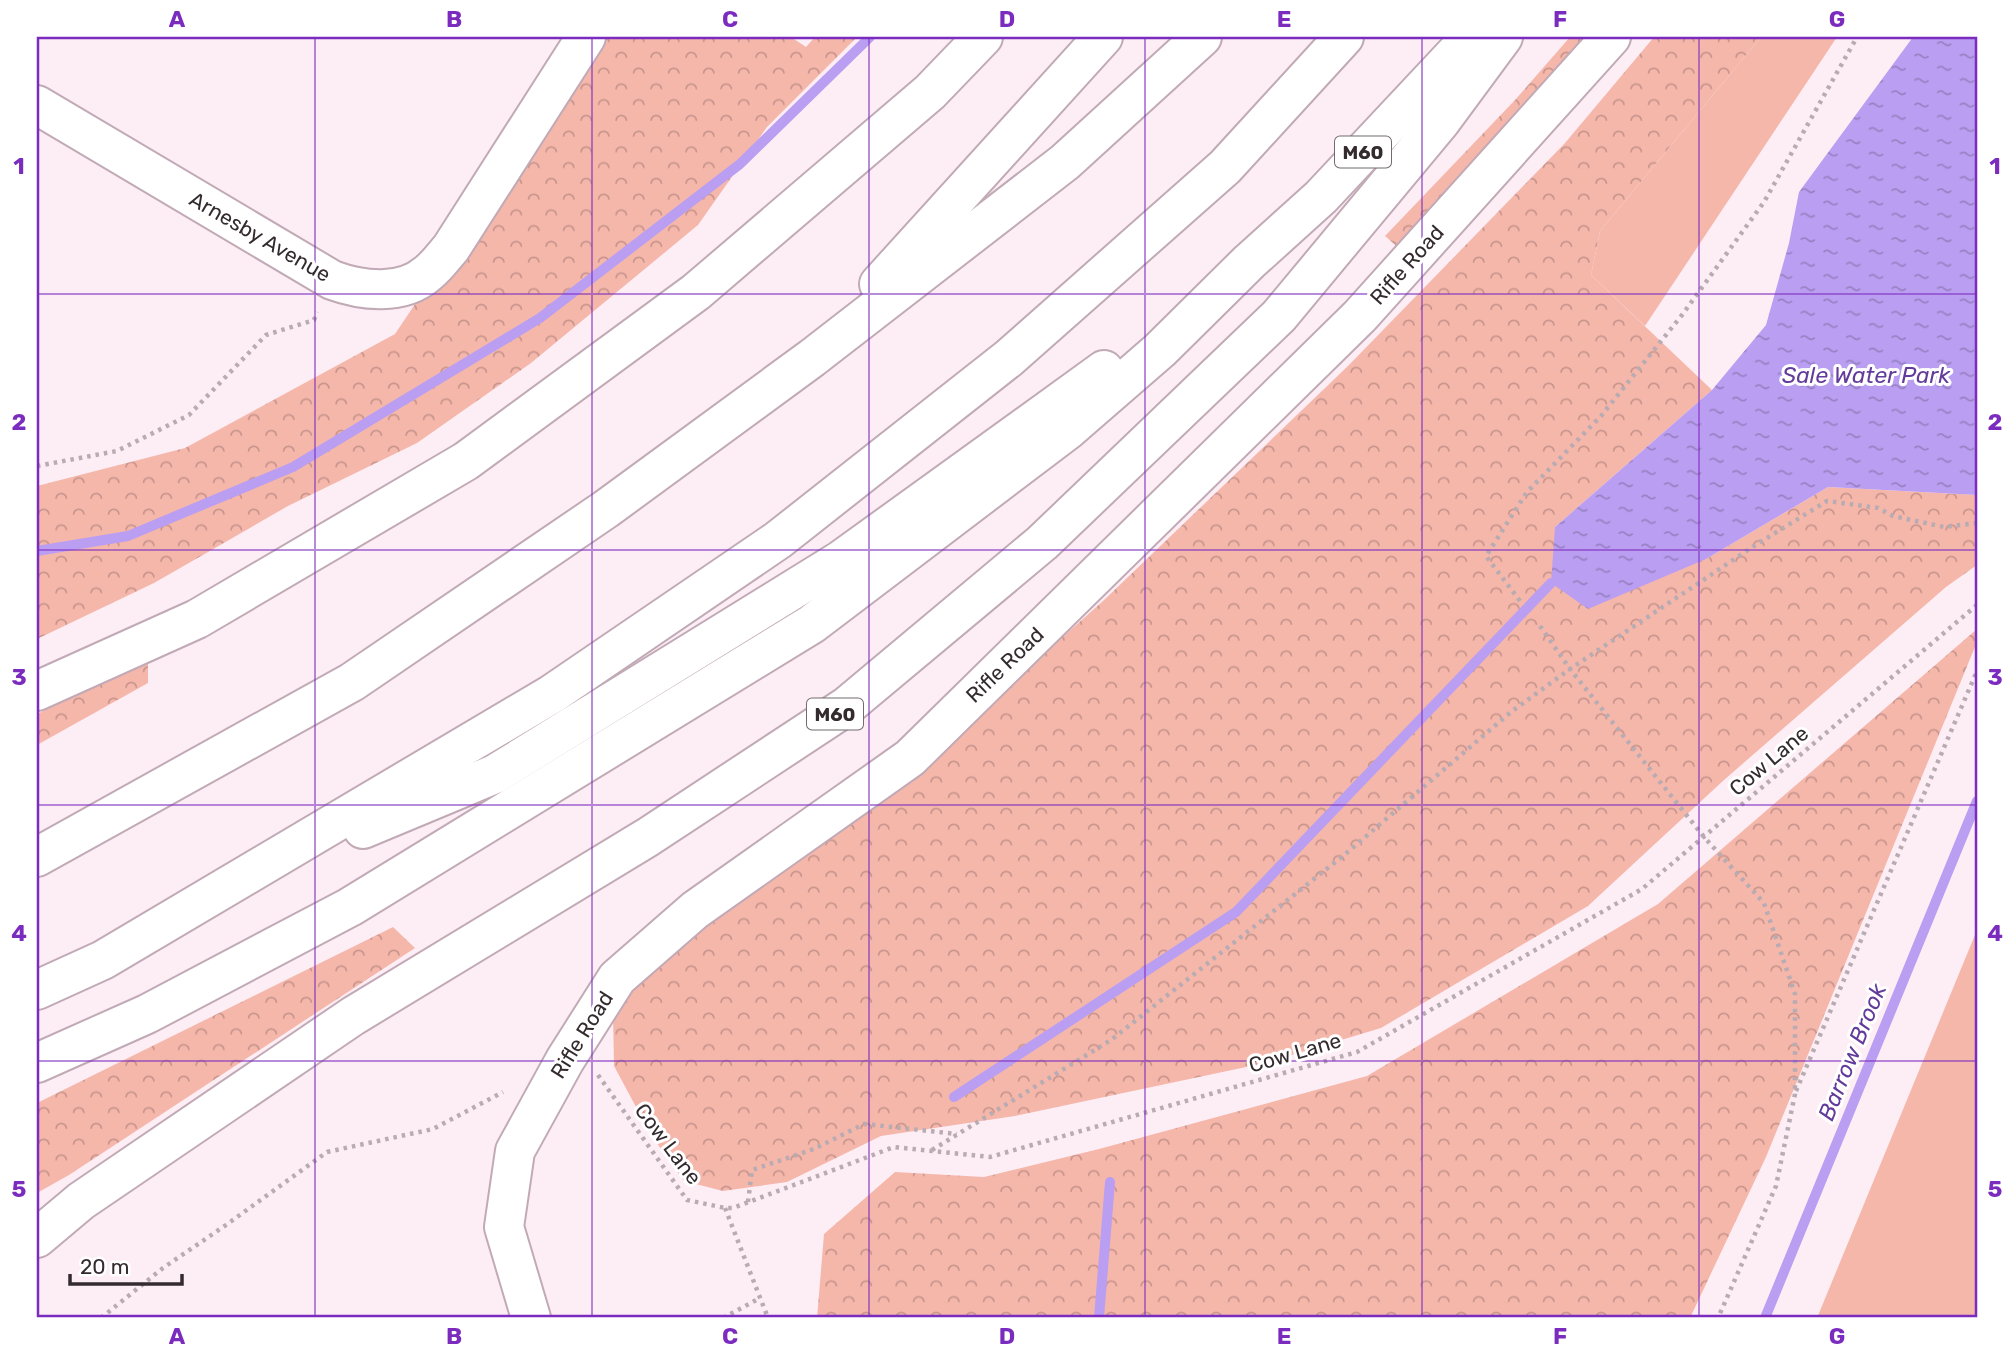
<svg xmlns="http://www.w3.org/2000/svg" width="2014" height="1355" font-family="Rubik,sans-serif">
<style>
.grass{fill:#f6b7ab}
.forest{fill:url(#forest-crowns)}
.water{fill:url(#water-ripples)}
.lines{fill:none;stroke-linecap:round;stroke-linejoin:round}
.stream{stroke:#ba9ef1;stroke-width:10}
.minor-casing{stroke:#c1aab6;stroke-width:42}
.highway-casing{stroke:#c1aab6;stroke-width:42}
.path{stroke:#b8abb2;stroke-width:4.5;stroke-dasharray:3.5 5;stroke-linecap:butt}
.minor{stroke:#fff;stroke-width:38}
.highway{stroke:#fff;stroke-width:38}
.grid{fill:none;stroke:#7b2cbf;stroke-width:2;stroke-opacity:0.55}
.labels{text-anchor:middle;stroke-width:6;stroke-linejoin:round;paint-order:stroke}
.shield{fill:#fff;stroke:#716b6d;stroke-width:2}
.shield-label{font-size:19px;font-weight:bold;fill:#342b2f}
.street-label{font-size:21px;fill:#342b2f;stroke:#fff}
.water-label{font-size:23px;font-style:italic;fill:#633c9b;stroke:#fff}
.neatline{fill:none;stroke:#7b2cbf;stroke-width:2.5}
.grid-label{font-size:23px;text-anchor:middle;font-weight:bold;fill:#7b2cbf}
</style>
<defs>
<pattern id="forest-crowns" width="20" height="18" patternUnits="userSpaceOnUse" patternTransform="scale(1.75)"><rect width="20" height="18" fill="#f6b7ab"/><path d="M2 6a3 3 0 1 1 6 0M12 15a3 3 0 1 1 6 0" fill="none" stroke="#c8958c"/></pattern>
<pattern id="water-ripples" width="26" height="14" patternUnits="userSpaceOnUse" patternTransform="scale(1.75)"><rect width="26" height="14" fill="#ba9ef1"/><path d="M2 4q2-2 4 0t4 0M15 11q2-2 4 0t4 0" fill="none" stroke="#9881c4"/></pattern>
</defs>
<rect width="100%" height="100%" fill="#fdeef6"/>
<g class="grass">
<path d="M1761,37H1837L1645,326L1591,275L1600,231Z"/>
<path d="M1977,930V1318H1817Z"/>
</g>
<g class="forest">
<path d="M594,37H791L806,47L815,37H857L767,127L698,225L531,363L417,443L288,506L154,583L37,639V486L185,448L395,334Z"/>
<path d="M1570,37H1591L1402,251L1385,236L1515,100Z"/>
<path d="M1654,37H1761L1600,231L1591,275L1712,390L1555,527L1706,559L1828,487L1977,495V565L1946,587L1724,780L1588,906L1381,1028L1265,1063L1015,1116L881,1136L787,1182L723,1191L684,1181L651,1135L614,1066L613,1013L652,965L922,762L1103,601L1348,366L1565,143Z"/>
<path d="M1977,629V642L1766,1157L1690,1318H817L824,1234L895,1172L984,1177L1099,1149L1367,1076L1658,904Z"/>
<path d="M148,660V683L37,745V714Z"/>
<path d="M393,927L415,948L69,1175L37,1193V1103Z"/>
</g>
<path class="water" d="M1913,37H1977V495L1828,487L1706,559L1588,609L1551,583L1555,527L1712,390L1766,325L1789,243L1799,192Z"/>
<g class="lines">
<g class="stream">
<path d="M37,551L128,536L293,467L540,318L740,164L870,37"/>
<path d="M954,1097L1236,912L1551,583"/>
<path d="M1099,1318L1110,1182"/>
<path d="M1765,1318L1977,801"/>
</g>
<g class="minor-casing">
<g id="minor">
<path d="M37,105L332,280C362,291 402,296 428,273C437,266 444,256 451,248L586,37"/>
<path d="M531,1318L504,1227L515,1151L565,1060L617,978L695,910L910,758L1360,316L1611,37"/>
</g>
</g>
<g class="highway-casing">
<g id="highway">
<path d="M879,284L1103,37"/>
<path d="M37,691L197,619L466,461L696,292L930,92L983,37"/>
<path d="M363,829L495,774L841,560L1104,370"/>
<path d="M37,857L352,682L606,509L812,358L1065,162L1202,37"/>
<path d="M37,990L103,960L552,694L778,540L1009,358L1225,167L1344,37"/>
<path d="M37,1063L147,1014L350,907L812,624L1069,429L1160,350L1249,262L1321,197L1471,37"/>
<path d="M37,1238L81,1201L353,1016L648,837L847,706L1042,543L1279,316L1441,121L1503,37"/>
</g>
</g>
<g class="path">
<path d="M37,466L117,451L189,415L266,335L314,320L317,312"/>
<path d="M1520,601L1486,556L1527,492L1601,416L1682,315L1764,202L1857,37"/>
<path d="M1540,626L1570,669L1754,546L1827,501L1878,508L1893,516L1944,527L1977,523"/>
<path d="M598,1075L687,1200L725,1208H733L894,1147L990,1157L1357,1052L1642,889L1977,605"/>
<path d="M1796,1091L1977,671"/>
<path d="M932,1150L1111,1040L1343,856L1511,712L1570,669L1704,837L1764,903L1795,994V1094L1776,1186L1718,1318"/>
<path d="M748,1202L752,1170L814,1149L864,1124L957,1134"/>
<path d="M725,1208L768,1318"/>
<path d="M101,1318L163,1268L226,1225L327,1152L433,1129L503,1092"/>
<path d="M723,1318L760,1298"/>
</g>
<use href="#minor" class="minor"/>
<use href="#highway" class="highway"/>
</g>
<path class="grid" d="M315,37V1318M592,37V1318M869,37V1318M1145,37V1318M1422,37V1318M1699,37V1318M37,294H1977M37,550H1977M37,805H1977M37,1061H1977"/>
<g class="labels">
<g class="shield">
<rect x="1335" y="136.5" width="56" height="31" rx="5"/>
<rect x="807" y="698.5" width="56" height="31" rx="5"/>
</g>
<g class="shield-label">
<text x="1363" y="159">M60</text>
<text x="835" y="721">M60</text>
</g>
<g class="street-label">
<text transform="translate(260 237) rotate(30)" y="7">Arnesby Avenue</text>
<text transform="translate(1407 265) rotate(-48)" y="7">Rifle Road</text>
<text transform="translate(1005 665) rotate(-44)" y="7">Rifle Road</text>
<text transform="translate(1769 761) rotate(-40)" y="7">Cow Lane</text>
<text transform="translate(582 1035) rotate(-58)" y="7">Rifle Road</text>
<text transform="translate(1295 1053) rotate(-16)" y="7">Cow Lane</text>
<text transform="translate(668 1144) rotate(53)" y="7">Cow Lane</text>
</g>
<g class="water-label">
<text x="1866" y="383">Sale Water Park</text>
<text transform="translate(1852 1052) rotate(-68)" y="8">Barrow Brook</text>
</g>
</g>
<rect width="2014" height="1355" fill="none" stroke="#ffffff" stroke-width="77"/>
<path d="M70 1274v10h112v-10" fill="none" stroke="#342b2f" stroke-width="3.5"/>
<text x="80" y="1274" font-size="21" fill="#342b2f" stroke="#ffffff" stroke-width="5" paint-order="stroke">20 m</text>
<rect x="38" y="38" width="1938" height="1278" class="neatline"/>
<g class="grid-label">
<text x="177" y="27">A</text>
<text x="454" y="27">B</text>
<text x="730" y="27">C</text>
<text x="1007" y="27">D</text>
<text x="1284" y="27">E</text>
<text x="1560" y="27">F</text>
<text x="1837" y="27">G</text>
<text x="19" y="174">1</text>
<text x="1995" y="174">1</text>
<text x="19" y="430">2</text>
<text x="1995" y="430">2</text>
<text x="19" y="685">3</text>
<text x="1995" y="685">3</text>
<text x="19" y="941">4</text>
<text x="1995" y="941">4</text>
<text x="19" y="1197">5</text>
<text x="1995" y="1197">5</text>
<text x="177" y="1344">A</text>
<text x="454" y="1344">B</text>
<text x="730" y="1344">C</text>
<text x="1007" y="1344">D</text>
<text x="1284" y="1344">E</text>
<text x="1560" y="1344">F</text>
<text x="1837" y="1344">G</text>
</g>
</svg>
